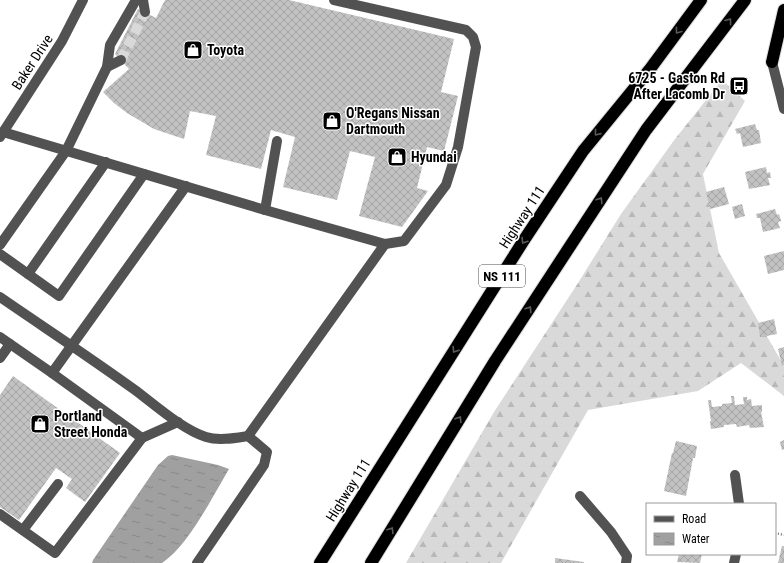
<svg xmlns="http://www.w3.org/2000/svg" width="784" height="563" font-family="'Roboto Condensed',sans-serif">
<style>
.forest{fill:url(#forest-firs)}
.water{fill:url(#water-ripples)}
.building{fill:url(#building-cross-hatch)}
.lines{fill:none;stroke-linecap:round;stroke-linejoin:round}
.minor-tunnel{stroke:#d9d9d9;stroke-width:10;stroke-dasharray:10 5;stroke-linecap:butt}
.highway-casing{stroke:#dbdbdb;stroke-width:14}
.path{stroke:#747474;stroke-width:2.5;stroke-dasharray:1 2;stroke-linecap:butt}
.minor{stroke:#525252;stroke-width:10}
.highway{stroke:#000;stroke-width:12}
.oneway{stroke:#595959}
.labels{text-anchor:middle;stroke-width:3;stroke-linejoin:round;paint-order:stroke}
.shield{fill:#fff;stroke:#4c4c4c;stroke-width:1}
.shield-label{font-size:13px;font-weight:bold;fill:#000}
.poi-label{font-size:14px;font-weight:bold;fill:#000;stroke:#fff;text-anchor:start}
.street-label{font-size:14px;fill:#000;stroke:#fff}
</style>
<defs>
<pattern id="forest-firs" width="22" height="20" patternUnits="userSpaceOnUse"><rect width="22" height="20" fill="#d9d9d9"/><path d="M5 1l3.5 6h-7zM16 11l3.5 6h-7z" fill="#b8b8b8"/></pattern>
<pattern id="water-ripples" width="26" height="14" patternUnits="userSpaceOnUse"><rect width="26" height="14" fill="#a0a0a0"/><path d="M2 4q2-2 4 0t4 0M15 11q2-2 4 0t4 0" fill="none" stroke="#888"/></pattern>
<pattern id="building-cross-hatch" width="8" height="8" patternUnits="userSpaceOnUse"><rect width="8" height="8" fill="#c2c2c2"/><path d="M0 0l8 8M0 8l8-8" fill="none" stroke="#a5a5a5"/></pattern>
</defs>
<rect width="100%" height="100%" fill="#fff"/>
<path class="forest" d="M722,80L745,101L703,174L719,253L784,366V396L741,363L698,391L588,410L501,563H406L494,412L578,283L621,214L675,139Z"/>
<path class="water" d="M172,455L218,465L229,469C213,496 188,546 162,563H92L93,560L158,465L168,456Z"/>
<g class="building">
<path d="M165,0H289L454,39L441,92L458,96L444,151L427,147L417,188L428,191L402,227L359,216L375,157L350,151L337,200L283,187L295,137L271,130L261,169L206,155L216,116L190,111L184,139L154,129L127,113L114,103L103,92L129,69L115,54L138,9L156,18Z"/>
<path d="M755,124L757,130H759L761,143L743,147L740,133L737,134L735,129Z"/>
<path d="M766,167L767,173L770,172L771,178H768L770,185L749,189L745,172Z"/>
<path d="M724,187L729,204L710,209L706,192Z"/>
<path d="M742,204L745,216L735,219L732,207Z"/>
<path d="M775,209L777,215L779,214L781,221L778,222L780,228L763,232L760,218H757L756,214Z"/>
<path d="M784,251V270L768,274L764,256Z"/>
<path d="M774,319L777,334L760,337L758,323Z"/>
<path d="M784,347V365L782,366L778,349Z"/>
<path d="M13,376L120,453L85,502L66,488L72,479L56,468L19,520L0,507V395Z"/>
<path d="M731,396H734L735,405L744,404L743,397H747V400L751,399L752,406L762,405V412H761L764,427L750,428L749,425L737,427L736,424L724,425V427L711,429L710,421H711L708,400H711L712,407L722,406V404L732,403Z"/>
<path d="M784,440V449L782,450L780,442Z"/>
<path d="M676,441L697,446L695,458H693L686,496L664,491L672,453H673Z"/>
<path d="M782,546H784V563H778Z"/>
<path d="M679,554H702L700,563L677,562Z"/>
<path d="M555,558L584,562V563H555Z"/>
</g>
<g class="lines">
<path class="minor-tunnel" d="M121,60L145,12"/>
<g class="highway-casing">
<g id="highway">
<path d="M772,62L784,10"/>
<path d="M320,563L524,240L583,151L650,69L701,0"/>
<path d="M371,563L495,361L646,130L745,0"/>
</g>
</g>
<path class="path" d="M775,533L784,535"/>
<g class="minor">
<path d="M143,0L145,12"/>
<path d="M772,62L784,109"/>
<path d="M107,67L121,60"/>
<path d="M3,132L265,210L385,244L404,241L446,185L458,147L476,47L473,37L466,30L334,0"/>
<path d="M0,137L62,41L83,0"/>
<path d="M265,210L277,141"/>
<path d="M0,245L66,151L107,67L110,45L136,0"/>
<path d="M0,254L59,296L144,174"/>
<path d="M28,274L106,162"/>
<path d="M0,297C45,328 91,358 135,390C155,405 183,430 206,437C219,441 235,438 248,436L385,244"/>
<path d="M0,337L52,373"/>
<path d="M0,358L10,344"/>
<path d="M178,422L142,438L52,373L186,186"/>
<path d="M735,475L739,504"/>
<path d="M580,496L611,532L627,556L626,563"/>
<path d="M0,514L55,553L142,438"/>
<path d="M23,530L58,484"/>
<path d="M197,563L264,465L267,452L248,436"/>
<path d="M734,563L736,554"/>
</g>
<use href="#highway" class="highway"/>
</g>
<defs><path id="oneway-chevron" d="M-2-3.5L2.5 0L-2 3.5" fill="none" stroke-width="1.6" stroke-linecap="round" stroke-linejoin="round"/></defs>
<g class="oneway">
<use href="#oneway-chevron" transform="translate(729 21) rotate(-53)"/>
<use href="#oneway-chevron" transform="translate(678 31) rotate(127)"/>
<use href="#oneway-chevron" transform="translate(597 133) rotate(129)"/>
<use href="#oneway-chevron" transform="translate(600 200) rotate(-57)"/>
<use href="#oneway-chevron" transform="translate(524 241) rotate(123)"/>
<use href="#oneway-chevron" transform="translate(529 309) rotate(-57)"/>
<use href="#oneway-chevron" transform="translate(455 350) rotate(122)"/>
<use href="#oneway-chevron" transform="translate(459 419) rotate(-58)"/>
<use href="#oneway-chevron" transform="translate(391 530) rotate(-58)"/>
</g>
<defs>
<g id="shop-square" transform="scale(1)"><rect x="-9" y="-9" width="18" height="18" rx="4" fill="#000" stroke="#fff"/><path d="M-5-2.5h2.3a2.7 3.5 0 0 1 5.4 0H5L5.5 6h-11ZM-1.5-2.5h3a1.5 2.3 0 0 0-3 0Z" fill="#fff"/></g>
<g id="bus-square" transform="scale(1)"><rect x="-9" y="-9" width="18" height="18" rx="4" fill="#000" stroke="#fff"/><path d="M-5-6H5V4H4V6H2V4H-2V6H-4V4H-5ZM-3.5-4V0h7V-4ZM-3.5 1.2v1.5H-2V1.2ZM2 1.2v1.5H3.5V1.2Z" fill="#fff"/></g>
</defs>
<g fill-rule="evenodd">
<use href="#shop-square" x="193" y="50"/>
<use href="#bus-square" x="739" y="86"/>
<use href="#shop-square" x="332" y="121"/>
<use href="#shop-square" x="397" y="157"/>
<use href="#shop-square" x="40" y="424"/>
</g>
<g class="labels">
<rect class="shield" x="479" y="265" width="46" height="22" rx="3"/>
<g class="shield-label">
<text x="502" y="281">NS 111</text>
</g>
<g class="poi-label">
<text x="207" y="55">Toyota</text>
<text x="725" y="83" text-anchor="end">6725 - Gaston Rd<tspan x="725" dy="16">After Lacomb Dr</tspan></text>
<text x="346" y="118">O'Regans Nissan<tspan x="346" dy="16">Dartmouth</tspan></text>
<text x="411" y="162">Hyundai</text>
<text x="54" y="421">Portland<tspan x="54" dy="16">Street Honda</tspan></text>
</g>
<g class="street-label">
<text transform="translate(32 62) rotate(-57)" y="5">Baker Drive</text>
<text transform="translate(522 217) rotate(-57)" y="5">Highway 111</text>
<text transform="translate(348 490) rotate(-58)" y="5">Highway 111</text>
</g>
</g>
<rect x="646" y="503" width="130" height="52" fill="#ffffff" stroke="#999999"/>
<rect x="654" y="516" width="20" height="6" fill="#525252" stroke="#999999"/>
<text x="682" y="523" font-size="12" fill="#000000">Road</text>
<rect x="654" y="533" width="20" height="12" fill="url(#water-ripples)" stroke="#999999"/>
<text x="682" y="543" font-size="12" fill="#000000">Water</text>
</svg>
